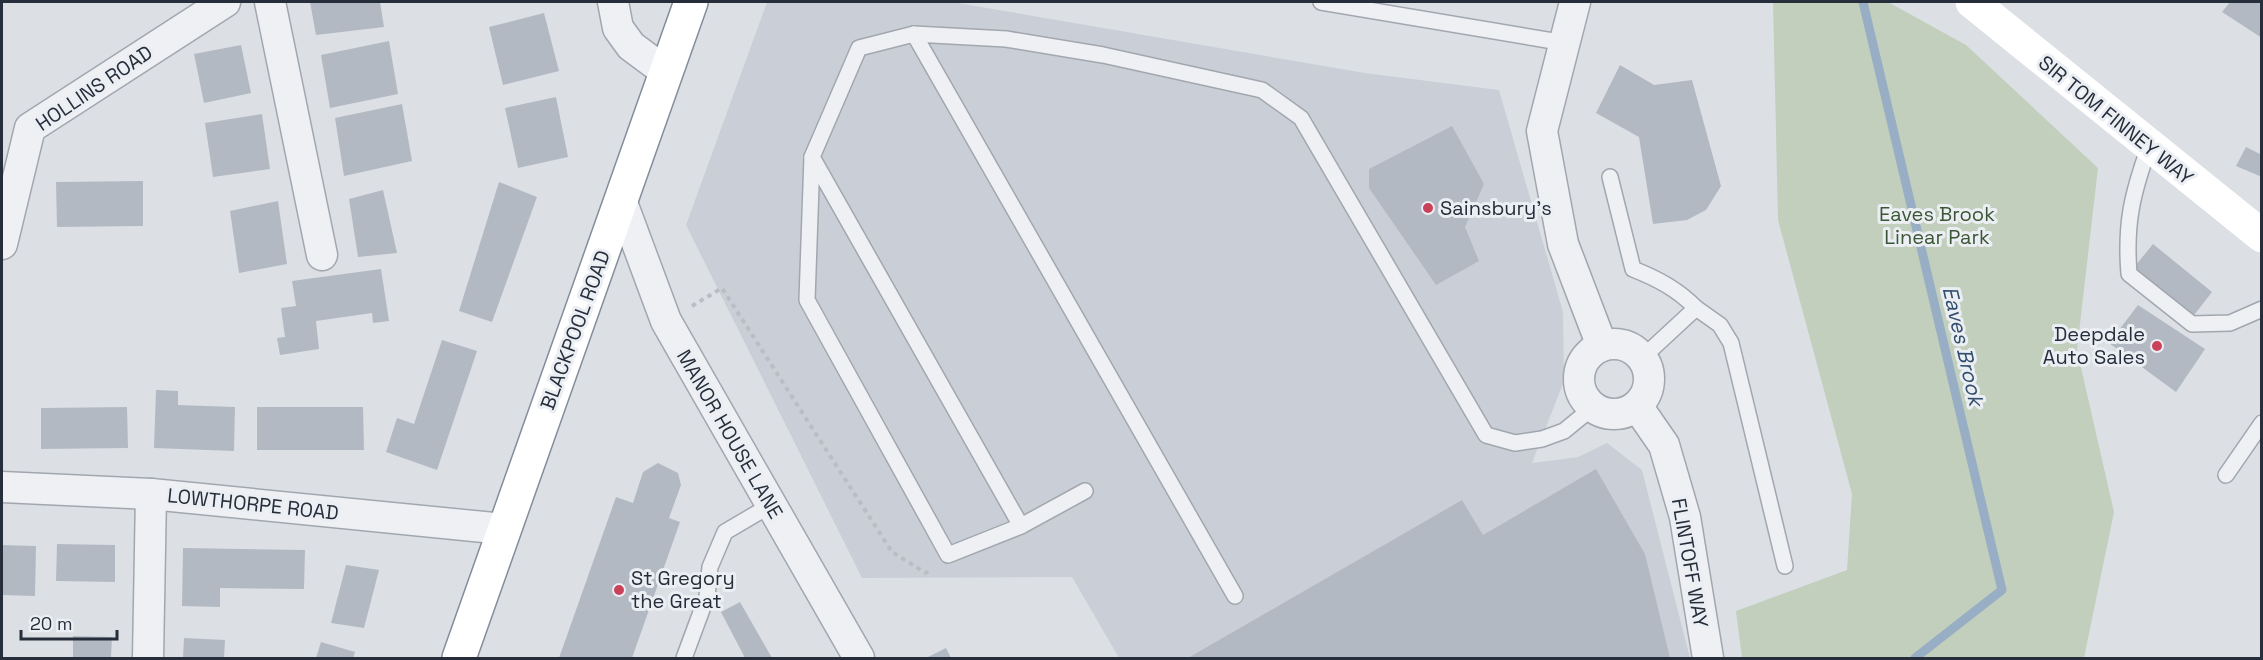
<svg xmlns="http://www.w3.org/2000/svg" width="2263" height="660" font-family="'Space Grotesk',sans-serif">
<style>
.built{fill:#cacfd7}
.green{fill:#c2cfbd}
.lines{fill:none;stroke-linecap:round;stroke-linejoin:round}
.stream{stroke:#97aec5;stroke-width:9}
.building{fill:#b3b9c2}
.lane-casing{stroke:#a2a7af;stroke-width:18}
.street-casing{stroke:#a2a7af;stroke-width:33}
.highway-casing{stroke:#848d9b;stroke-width:36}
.path{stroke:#babec4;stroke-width:4;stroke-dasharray:4.5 4.5;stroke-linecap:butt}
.lane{stroke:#eef0f4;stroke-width:15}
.street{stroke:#eef0f4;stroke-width:30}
.secondary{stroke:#fff;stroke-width:33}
.highway{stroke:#fff;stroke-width:33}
.poi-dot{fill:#c9425a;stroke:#ebeef3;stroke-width:2}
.labels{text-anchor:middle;stroke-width:6;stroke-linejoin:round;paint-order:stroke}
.street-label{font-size:20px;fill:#262e3b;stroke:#ebeef3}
.poi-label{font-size:20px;fill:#262e3b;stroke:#ebeef3;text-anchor:start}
.park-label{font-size:20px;fill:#3b5634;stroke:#ebeef3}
.water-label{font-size:21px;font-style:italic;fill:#324e6d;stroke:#ebeef3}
</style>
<rect width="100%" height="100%" fill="#dce0e5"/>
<path class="built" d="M767,2H952L1365,73L1499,90L1563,312L1564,381L1532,463L1578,457L1607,443L1642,470L1690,658H1119L1072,577L862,578L686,225Z"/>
<path class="green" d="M1773,2H1888L1966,45L2098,168L2077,350L2114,512L2084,658H1742L1736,611L1847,570L1852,494L1778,220Z"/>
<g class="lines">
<path class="stream" d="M1863,2L2002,590L1915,658"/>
</g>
<g class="building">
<path d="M310,2H380L384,27L316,35Z"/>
<path d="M2230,2H2262V38L2222,12Z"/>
<path d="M544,13L559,71L503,85L489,27Z"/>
<path d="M389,41L398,94L330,108L321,55Z"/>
<path d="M241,45L251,93L204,103L194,54Z"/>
<path d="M1620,65L1654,85L1692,80L1721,186L1706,210L1687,220L1653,224L1639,137L1596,113Z"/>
<path d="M556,97L568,157L518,168L505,108Z"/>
<path d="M402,104L412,161L344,176L335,118Z"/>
<path d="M262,114L270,169L213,177L205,123Z"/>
<path d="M1452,126L1484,184L1465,227L1479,261L1436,285L1369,188V169Z"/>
<path d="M2246,147L2262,155V177L2236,166Z"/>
<path d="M143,181V226L57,227L56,182Z"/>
<path d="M499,182L537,197L492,322L459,311Z"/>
<path d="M383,190L397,253L358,257L349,199Z"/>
<path d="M278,201L287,264L239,273L230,211Z"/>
<path d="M2153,244L2212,292L2191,319L2131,271Z"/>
<path d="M381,269L389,321L373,323L372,313L316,321L319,349L280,355L277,338L285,337L281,308L296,306L292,281Z"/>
<path d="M2138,305L2205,349L2176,392L2109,343Z"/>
<path d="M442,340L477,351L437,470L386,452L397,418L414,424Z"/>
<path d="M156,390L178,391V405L235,407L234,451L154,448Z"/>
<path d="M127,407L128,448L41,449V408Z"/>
<path d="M257,407H363L364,450H257Z"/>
<path d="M658,463L678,473L681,485L669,518L680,522L632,658H559L616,497L633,503L643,472Z"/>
<path d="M1596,469L1645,554L1670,658H1188L1462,500L1483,535Z"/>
<path d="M57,544L115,545V582L56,581Z"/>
<path d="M2,545L36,546L35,596L2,595Z"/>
<path d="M183,548L305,550L304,589L220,588V607L182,606Z"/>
<path d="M346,565L379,570L364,628L331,623Z"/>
<path d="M740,602L772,658H745L721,612Z"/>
<path d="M73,636L112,637L111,658H73Z"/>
<path d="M184,638L225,640L224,658H183Z"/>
<path d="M321,642L355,652L353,658H316Z"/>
<path d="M946,648L951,658H926Z"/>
</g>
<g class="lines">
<g class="lane-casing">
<g id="lane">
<path d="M1321,2L1565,43"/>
<path d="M914,34L1235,596"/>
<path d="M2149,147C2132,194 2125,224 2129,274L2192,324L2230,323L2262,309"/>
<path d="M812,157L807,300L948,555L1021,526"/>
<path d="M1610,177L1633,269C1658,279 1677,289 1696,308L1642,358"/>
<path d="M1696,308L1720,325L1731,343L1785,566"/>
<path d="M2226,475L2262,423"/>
<path d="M1085,491L1021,526L812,157L859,48L914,34L1006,39L1103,55L1262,90L1301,118L1486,435L1515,443L1542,439L1564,431L1586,413L1595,409"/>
<path d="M684,658L707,596L710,567L725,532L771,505"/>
</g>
</g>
<g class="street-casing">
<g id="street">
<path d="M270,2L322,255"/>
<path d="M613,2L618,28L631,46L666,72"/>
<path d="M1575,2L1542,131L1563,244L1602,346"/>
<path d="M621,200L666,321L859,658"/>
<path d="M2,244L30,128L225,2"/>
<circle cx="1614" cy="379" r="35"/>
<path d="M1637,406L1664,445L1685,517L1708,658"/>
<path d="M2,487L151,494L504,529"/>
<path d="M148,658L151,494"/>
</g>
</g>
<g class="highway-casing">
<path id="highway" d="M459,658L691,2"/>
</g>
<path class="path" d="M692,306L722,288L892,552L926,573L931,569"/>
<use href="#lane" class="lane"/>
<use href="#street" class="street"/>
<path class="secondary" d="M1972,2L2262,236"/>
<use href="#highway" class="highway"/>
</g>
<g class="poi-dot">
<circle cx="1428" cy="208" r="6"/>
<circle cx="2157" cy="346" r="6"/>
<circle cx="619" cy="590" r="6"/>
</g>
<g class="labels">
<g class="street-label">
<text transform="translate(94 88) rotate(-34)" y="7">HOLLINS ROAD</text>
<text transform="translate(2116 120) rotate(39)" y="7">SIR TOM FINNEY WAY</text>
<text transform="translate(575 330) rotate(-70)" y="7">BLACKPOOL ROAD</text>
<text transform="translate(730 434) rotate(60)" y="7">MANOR HOUSE LANE</text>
<text transform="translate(253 504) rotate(6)" y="7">LOWTHORPE ROAD</text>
<text transform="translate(1690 563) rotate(80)" y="7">FLINTOFF WAY</text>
</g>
<g class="poi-label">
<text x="1440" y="215">Sainsbury's</text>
<text x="2145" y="341" text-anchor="end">Deepdale<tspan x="2145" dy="23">Auto Sales</tspan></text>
<text x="631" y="585">St Gregory<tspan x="631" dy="23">the Great</tspan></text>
</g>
<g class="park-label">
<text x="1937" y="221">Eaves Brook<tspan x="1937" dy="23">Linear Park</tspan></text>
</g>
<g class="water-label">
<text transform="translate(1963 346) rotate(77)" y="7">Eaves Brook</text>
</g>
</g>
<rect width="2263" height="660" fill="none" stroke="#262e3b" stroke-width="6"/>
<path d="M21 630v9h96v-9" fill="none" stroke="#262e3b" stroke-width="3"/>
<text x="30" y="630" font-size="18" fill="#262e3b" stroke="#ebeef3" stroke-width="4.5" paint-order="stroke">20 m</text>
</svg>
